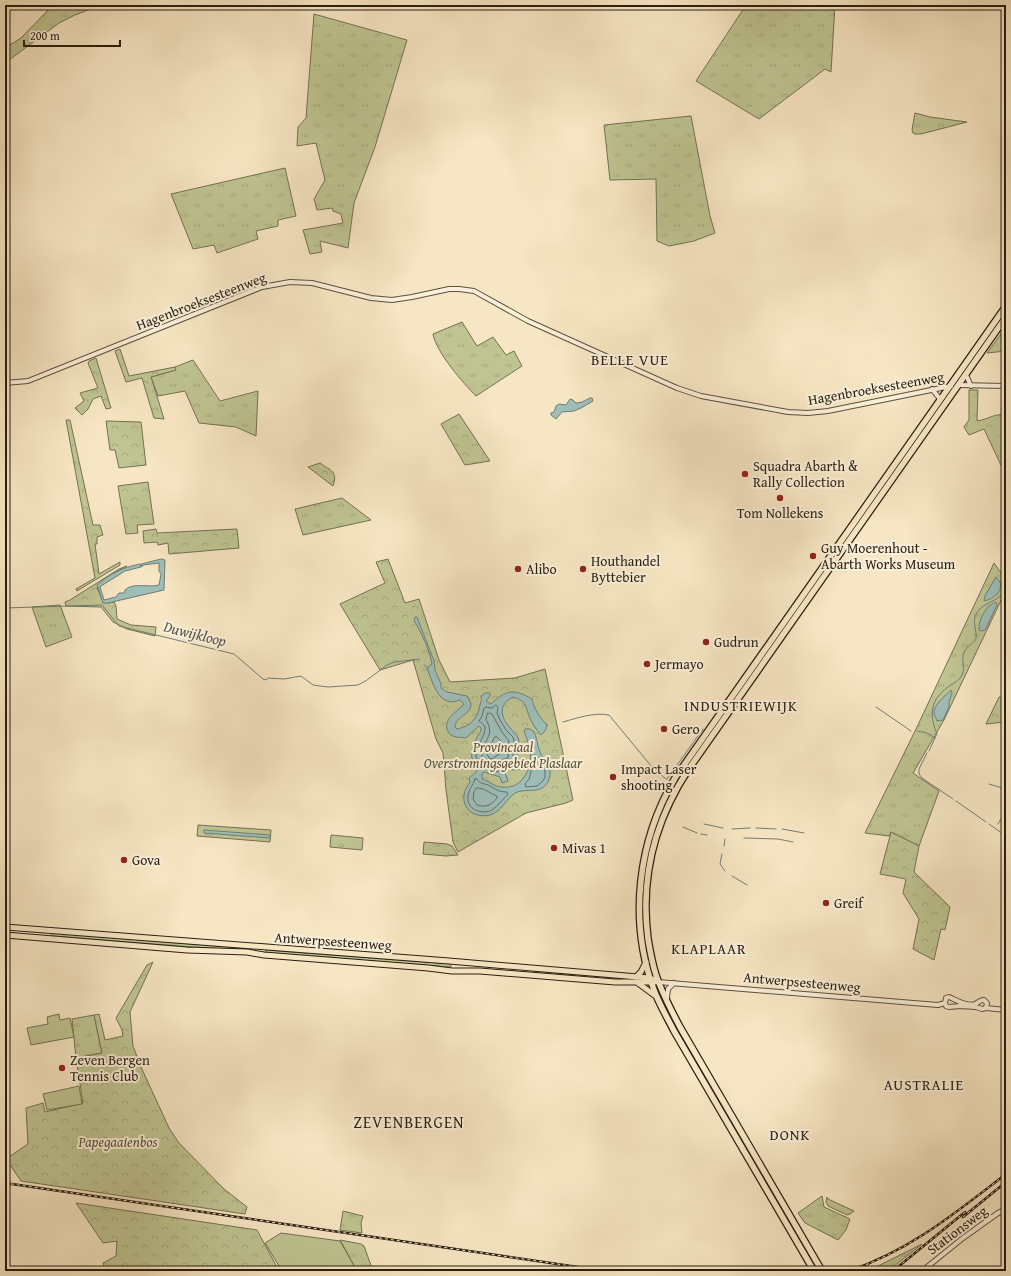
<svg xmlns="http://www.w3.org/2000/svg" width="1011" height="1276" font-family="'Gentium Book Plus',serif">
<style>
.grass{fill:url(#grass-tufts);stroke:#747152}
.forest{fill:url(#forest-crowns);stroke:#747152}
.garden{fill:#bfc492;stroke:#747152}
.water{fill:#9ebeb9;stroke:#6f7e76}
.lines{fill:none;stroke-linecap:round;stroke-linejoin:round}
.shore{stroke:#646e65;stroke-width:1}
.stream{stroke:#6f7e76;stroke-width:1}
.tertiary-casing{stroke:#5c503e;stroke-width:6}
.primary-casing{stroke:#291e11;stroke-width:7}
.trunk-casing{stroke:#291e11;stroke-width:8}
.tertiary{stroke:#faefd8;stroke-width:4}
.primary{stroke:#f7e6c3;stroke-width:5}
.trunk{stroke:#f7e6c3;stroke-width:5.5}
.rail-casing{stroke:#291e11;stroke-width:2.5}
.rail{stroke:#faefd8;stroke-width:1;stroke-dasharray:3;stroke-linecap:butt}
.poi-dot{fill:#8f2418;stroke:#faefd8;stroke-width:1.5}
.labels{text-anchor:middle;stroke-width:4;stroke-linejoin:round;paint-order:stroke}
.street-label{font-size:14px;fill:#291e11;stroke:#faefd8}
.poi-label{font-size:14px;fill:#291e11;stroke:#faefd8;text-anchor:start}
.park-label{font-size:14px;font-style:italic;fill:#565038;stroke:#faefd8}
.neighbourhood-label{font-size:15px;letter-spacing:1px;fill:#291e11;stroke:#faefd8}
.water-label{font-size:15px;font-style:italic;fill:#52564c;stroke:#faefd8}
.quarter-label{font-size:16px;letter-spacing:1px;fill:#291e11;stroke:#faefd8}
</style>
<defs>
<pattern id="grass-tufts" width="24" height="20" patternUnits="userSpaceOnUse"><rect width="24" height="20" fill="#bfc492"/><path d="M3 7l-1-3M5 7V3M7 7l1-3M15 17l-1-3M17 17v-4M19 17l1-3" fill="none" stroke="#a4a87d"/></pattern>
<pattern id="forest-crowns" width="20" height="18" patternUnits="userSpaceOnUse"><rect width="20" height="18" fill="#bfc492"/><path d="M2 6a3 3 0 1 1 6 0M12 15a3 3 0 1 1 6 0" fill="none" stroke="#a4a87d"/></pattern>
</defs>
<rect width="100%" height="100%" fill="#f7e6c3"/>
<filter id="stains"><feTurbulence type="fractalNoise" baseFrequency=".005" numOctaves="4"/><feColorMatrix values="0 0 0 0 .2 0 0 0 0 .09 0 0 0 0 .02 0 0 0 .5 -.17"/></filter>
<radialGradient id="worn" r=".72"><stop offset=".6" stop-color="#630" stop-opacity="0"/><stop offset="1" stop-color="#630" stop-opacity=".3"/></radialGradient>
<g class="grass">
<path d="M53,5H101L75,15L59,23L5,63V48L21,38Z"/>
<path d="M746,5H835L831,72L825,69L759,119L696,81Z"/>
<path d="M314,14L407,40L375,147L354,203L348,248L320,241L322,252L310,254L303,230L343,223L341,214L333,211L332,208L317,210L314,199L325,180L316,143L297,146L298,127L306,118Z"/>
<path d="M915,113L930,117L967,122L921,134H915L913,133L912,130Z"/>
<path d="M691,116L710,216L715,233L694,241L669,246L657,241L656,179L610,180L604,125Z"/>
<path d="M285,168L296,216L278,220V226L256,231L258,239L217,253L214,245L193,249L171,194Z"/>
<path d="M462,322L477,346L493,337L506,355L514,351L522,366L476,396C463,383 436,352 433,334Z"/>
<path d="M193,360L220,401L258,391L256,436L236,427L199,423L185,391L158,396L151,377L175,370V367Z"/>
<path d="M969,390H978L977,421C990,419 994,413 1006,415V476L984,429L969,435L964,427L969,420Z"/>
<path d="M342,498L371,520L303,535L295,509Z"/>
<path d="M994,563L1006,580V590L944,720L913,773L939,791L919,846L891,832L889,836L865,833L917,727Z"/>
<path d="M60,605L72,637L46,647L32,607Z"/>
<path d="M198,825L271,830L270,842L197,836Z"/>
<path d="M331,835L363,838L362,850L330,847Z"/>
<path d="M424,842L447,844L452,846L458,855L446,856L423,854Z"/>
<path d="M52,933L244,948V951L52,936L51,934Z"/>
<path d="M266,950L451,964V967L265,953Z"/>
<path d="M534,971L642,980L643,981L618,979L613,980L534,974Z"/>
<path d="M94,1015L102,1053L76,1058L72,1019Z"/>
<path d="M822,1196L824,1207L850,1219L846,1230L838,1240L805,1223L798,1213Z"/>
<path d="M827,1197L828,1199L854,1211L850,1214L847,1215L828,1206L826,1202Z"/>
<path d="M343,1211L363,1216L361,1223L362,1233L340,1230Z"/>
<path d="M340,1240L361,1244L364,1246L373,1271H357Z"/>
<path d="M922,1244L888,1271H867H868Z"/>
</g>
<g class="forest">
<path d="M1006,327V351L987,353Z"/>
<path d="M120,349L129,376L175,367L176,370L151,377L164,419L154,418L142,378L126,382L115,351Z"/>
<path d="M96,358L111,408L106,409L101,396L93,399L88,409L82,415L75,408L84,401L80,393L98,388L88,363L89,361Z"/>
<path d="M459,414L490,461L465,465L441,424Z"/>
<path d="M66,420H70L93,525H100L103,535L97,537V544H95L99,574L120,562V565L77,591L76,589L95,578Z"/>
<path d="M106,421L141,422L146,465L119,468L115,450H110Z"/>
<path d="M320,463C331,471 338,471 333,486L308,467Z"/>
<path d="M148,482L154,524L137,525L138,533L126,534L118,486Z"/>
<path d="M156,529L157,533L237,529L239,548L169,554L168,543L158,545L157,542L144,543L143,531Z"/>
<path d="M388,559L405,603L419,599L439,660L450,682L515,678L545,669L573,800L566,803L526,813L458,852L453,842L446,790L443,753L436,739L413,660L380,670L340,604L385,583L376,562Z"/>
<path d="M127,566L111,575L97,587L102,600L108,603L114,602L116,606L117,619L131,625L156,627L155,636L127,629L113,622L101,607L66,606L65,602L70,600L119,569Z"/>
<path d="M999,697H1006L1005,722L986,724Z"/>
<path d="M891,832L919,846L914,872L950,907L945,930L941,929L934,960L913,949L919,919L903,893L906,879L880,874Z"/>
<path d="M153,962L130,1012L133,1046L141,1067L169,1128L179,1143L224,1189L247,1207L245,1214L21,1181L6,1159L28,1144L26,1108L43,1103L45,1112L83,1103L76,1058L102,1053L94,1015L99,1014L105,1040L123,1036L122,1030L116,1018L147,965Z"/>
<path d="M76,1203L257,1230L279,1271H105L103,1263L116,1256L117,1241L103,1243Z"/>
</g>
<g class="garden">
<path d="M59,1014L60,1020L70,1018L74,1037L31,1045L27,1028L48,1024L47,1017Z"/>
<path d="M79,1086L82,1104L47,1110L43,1094Z"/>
<path d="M281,1233L340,1241L357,1271H282L265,1243Z"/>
</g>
<g class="water">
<path d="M590,398H592L593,401L581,408L574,411L562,412L556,419L551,415V413L554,412L556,406L559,404L566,405L570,399L573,400L576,403L582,402Z"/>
<path d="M161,559L165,560L164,590L108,603H103L97,585C109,574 124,567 140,564L141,567L125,571L101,586L100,587L104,600L116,597L119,593H124L125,590C133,582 149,588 159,585L161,574L159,571V563L143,565L142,567L141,564Z"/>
<path d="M996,577L1000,582C1003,592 993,599 984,601L985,596Z"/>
<path d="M996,602L997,605L985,630L981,631L979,630C978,620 986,605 996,602Z"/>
<path d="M415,617H417L434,661L435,670L441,684V688L447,692L467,696C480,714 456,713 455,727L457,729C471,726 477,719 480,705C481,701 482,700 481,696L485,693H490V696L486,701L491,704C506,690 513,688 532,699C534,709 540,718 547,725L545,731L541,735C537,730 532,724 530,718C525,707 527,701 513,697C498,705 500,716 510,728C513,732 518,735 519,741C519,743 517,745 517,747C516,754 519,762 523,768C517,770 511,771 506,768L504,770L508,781L502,783L500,777L484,772L482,774V779C490,781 494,787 502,787C523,790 533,767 530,749C529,743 526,737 524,731L525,729C537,727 536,741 539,749C542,761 554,764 549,779C543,796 527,787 515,793C506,799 501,812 490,815C467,820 456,799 470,782L469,778L477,771C477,766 473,763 472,759C470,749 476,738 481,731V728L479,726L466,738C462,737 457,738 453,736C450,735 448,732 447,729C444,718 458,711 464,704L460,700C439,709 433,683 427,668L432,664C430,651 421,632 414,620Z"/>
<path d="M951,690L952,692L949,703V707L943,720L937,721C936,718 935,717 934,714C932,706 946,695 951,690Z"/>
<path d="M204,830L270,835V838L204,833Z"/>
</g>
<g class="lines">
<g class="shore">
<path d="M496,705L498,707L497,713L500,720L506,730L513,737L514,741L513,756L516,764L515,766C511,766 508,763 504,764L498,772L482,768C480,764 477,760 476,756C475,746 489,732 484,725C482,723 480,722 479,721L482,716L484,708L486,707L492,708Z"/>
<path d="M488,713L492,714L502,732L509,741L508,758L501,760L495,766L485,763C473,744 499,739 486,720Z"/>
<path d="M495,737H497L502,742V752L492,759L489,758L487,754Z"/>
<path d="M535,755L537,756L545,766V777L543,781L537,786L526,787L525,784L529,779Z"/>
<path d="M475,779H477C480,784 483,783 488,785C496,789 498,792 507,792L508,794C503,799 498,806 492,810C483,815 468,810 468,799C467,791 473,786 475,779Z"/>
<path d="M477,788C485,788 489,793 497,796V798C491,805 486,808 477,805L473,799L474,792Z"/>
</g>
<g class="stream">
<path d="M5,608L102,605L119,626L234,654L263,679L266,680L268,678L284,679L301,676L313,685L328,687L358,685L367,680L387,665L395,662L419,659L420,660"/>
<path d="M424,665L428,668"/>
<path d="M876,707L911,731"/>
<path d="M563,722C577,718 595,712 609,715L652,767L666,779H667L703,729"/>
<path d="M917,731L927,733L935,738L929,751"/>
<path d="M935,738L937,734C929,715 930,700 948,687C953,683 959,681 962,675C965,669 962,662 963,656C964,648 972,645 976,639C977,632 973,624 975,617C979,604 993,603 1002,595C1004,593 1005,589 1006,586"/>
<path d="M927,753L919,769V774L922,778L953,799"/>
<path d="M989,784L1002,788L1006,799"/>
<path d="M956,801L986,822"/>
<path d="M704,824L723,828"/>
<path d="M989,824L1006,836"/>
<path d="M998,824L1006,810"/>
<path d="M683,827L697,833"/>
<path d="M756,828L776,829"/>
<path d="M732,829L750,828"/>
<path d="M782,829L804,833"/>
<path d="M701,834L707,835"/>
<path d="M744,838L778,839L793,842"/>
<path d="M724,846L725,839"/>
<path d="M722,854L720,864L725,871"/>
<path d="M732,876L747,885"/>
</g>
<g class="tertiary-casing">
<g id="tertiary">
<path d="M966,375L971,386"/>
<path d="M5,383L28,381L262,287L290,282L312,283L371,298L392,300L412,297L449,289H459L474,291L528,321L677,388L701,396L788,412L808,413L828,411L951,386"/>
<path d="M958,385L1006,386"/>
<path d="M932,389L940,399"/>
<path d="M658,982L938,1005L945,1003L946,998L949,997C956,1000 967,1007 975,1004C980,1002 979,1000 984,1000L987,1003L986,1008"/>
<path d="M667,998L668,989L674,983"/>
<path d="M945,1003L946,1006L949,1007L960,1006L976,1007L982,1009L986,1008"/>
<path d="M986,1008L1006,1010"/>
<path d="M922,1271L963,1238L998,1213L1006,1209"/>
</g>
</g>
<g class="primary-casing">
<g id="primary">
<path d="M5,927L449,961L650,978L658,982"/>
<path d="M5,935L187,950L247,952L264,955L428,968L452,971H480L615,982H655"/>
<path d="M636,977L641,972L646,962"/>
<path d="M638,983L657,997"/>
</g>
</g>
<g class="trunk-casing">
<g id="trunk">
<path d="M814,1271L674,1031C667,1017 659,1004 654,990C628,920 638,841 675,778L1006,306"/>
<path d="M822,1271L680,1027C671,1010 662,993 656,975C652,963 650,951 648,939C640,877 654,822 688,770L1006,317"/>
</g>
</g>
<use href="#tertiary" class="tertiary"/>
<use href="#primary" class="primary"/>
<use href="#trunk" class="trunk"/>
<g class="rail-casing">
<g id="rail">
<path d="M5,1183L605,1271"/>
<path d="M963,1217L1006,1182"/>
<path d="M849,1271C911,1250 955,1213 1006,1174"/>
<path d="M893,1271L965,1212"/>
</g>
</g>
<use href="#rail" class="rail"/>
</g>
<g class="poi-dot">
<circle cx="745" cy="474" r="4"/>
<circle cx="780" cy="498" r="4"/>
<circle cx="813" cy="556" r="4"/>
<circle cx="518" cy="569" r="4"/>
<circle cx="583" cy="569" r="4"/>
<circle cx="706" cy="642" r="4"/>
<circle cx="647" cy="664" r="4"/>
<circle cx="664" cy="729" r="4"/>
<circle cx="613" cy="777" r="4"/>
<circle cx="554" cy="848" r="4"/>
<circle cx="124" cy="860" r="4"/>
<circle cx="826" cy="903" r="4"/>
<circle cx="62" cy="1068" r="4"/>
</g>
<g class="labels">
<g class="street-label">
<text transform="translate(201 301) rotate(-21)" y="5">Hagenbroeksesteenweg</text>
<text transform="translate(876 388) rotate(-10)" y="5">Hagenbroeksesteenweg</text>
<text transform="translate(333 941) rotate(4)" y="5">Antwerpsesteenweg</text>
<text transform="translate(802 982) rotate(5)" y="5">Antwerpsesteenweg</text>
<text transform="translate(957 1230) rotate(-37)" y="5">Stationsweg</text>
</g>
<g class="poi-label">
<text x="753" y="471">Squadra Abarth &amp;<tspan x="753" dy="16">Rally Collection</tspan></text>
<text x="780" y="518" text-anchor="middle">Tom Nollekens</text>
<text x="821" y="553">Guy Moerenhout -<tspan x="821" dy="16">Abarth Works Museum</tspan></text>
<text x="591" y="566">Houthandel<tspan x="591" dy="16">Byttebier</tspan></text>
<text x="526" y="574">Alibo</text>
<text x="714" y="647">Gudrun</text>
<text x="655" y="669">Jermayo</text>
<text x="672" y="734">Gero</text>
<text x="621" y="774">Impact Laser<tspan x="621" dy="16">shooting</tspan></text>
<text x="562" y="853">Mivas 1</text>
<text x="132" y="865">Gova</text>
<text x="834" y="908">Greif</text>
<text x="70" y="1065">Zeven Bergen<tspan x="70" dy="16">Tennis Club</tspan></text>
</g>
<g class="park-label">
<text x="503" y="752">Provinciaal<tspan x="503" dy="16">Overstromingsgebied Plaslaar</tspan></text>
<text x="118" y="1147">Papegaaienbos</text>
</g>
<g class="neighbourhood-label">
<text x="630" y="365">BELLE VUE</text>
<text x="741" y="711">INDUSTRIEWIJK</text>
<text x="709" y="954">KLAPLAAR</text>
<text x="924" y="1090">AUSTRALIE</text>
<text x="790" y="1140">DONK</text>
</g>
<g class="water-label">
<text transform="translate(195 634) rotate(14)" y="5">Duwijkloop</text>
</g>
<g class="quarter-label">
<text x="409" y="1128">ZEVENBERGEN</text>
</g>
</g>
<rect width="1011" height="1276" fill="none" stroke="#f7e6c3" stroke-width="20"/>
<rect x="6" y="6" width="999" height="1264" fill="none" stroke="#291e11" stroke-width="2"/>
<rect x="10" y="10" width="991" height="1256" fill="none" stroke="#291e11"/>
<path d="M24 40v6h96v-6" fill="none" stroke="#291e11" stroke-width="2"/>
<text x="30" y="40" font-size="12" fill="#291e11" stroke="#faefd8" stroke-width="3" paint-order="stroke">200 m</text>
<rect width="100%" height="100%" filter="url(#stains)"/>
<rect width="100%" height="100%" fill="url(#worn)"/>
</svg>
